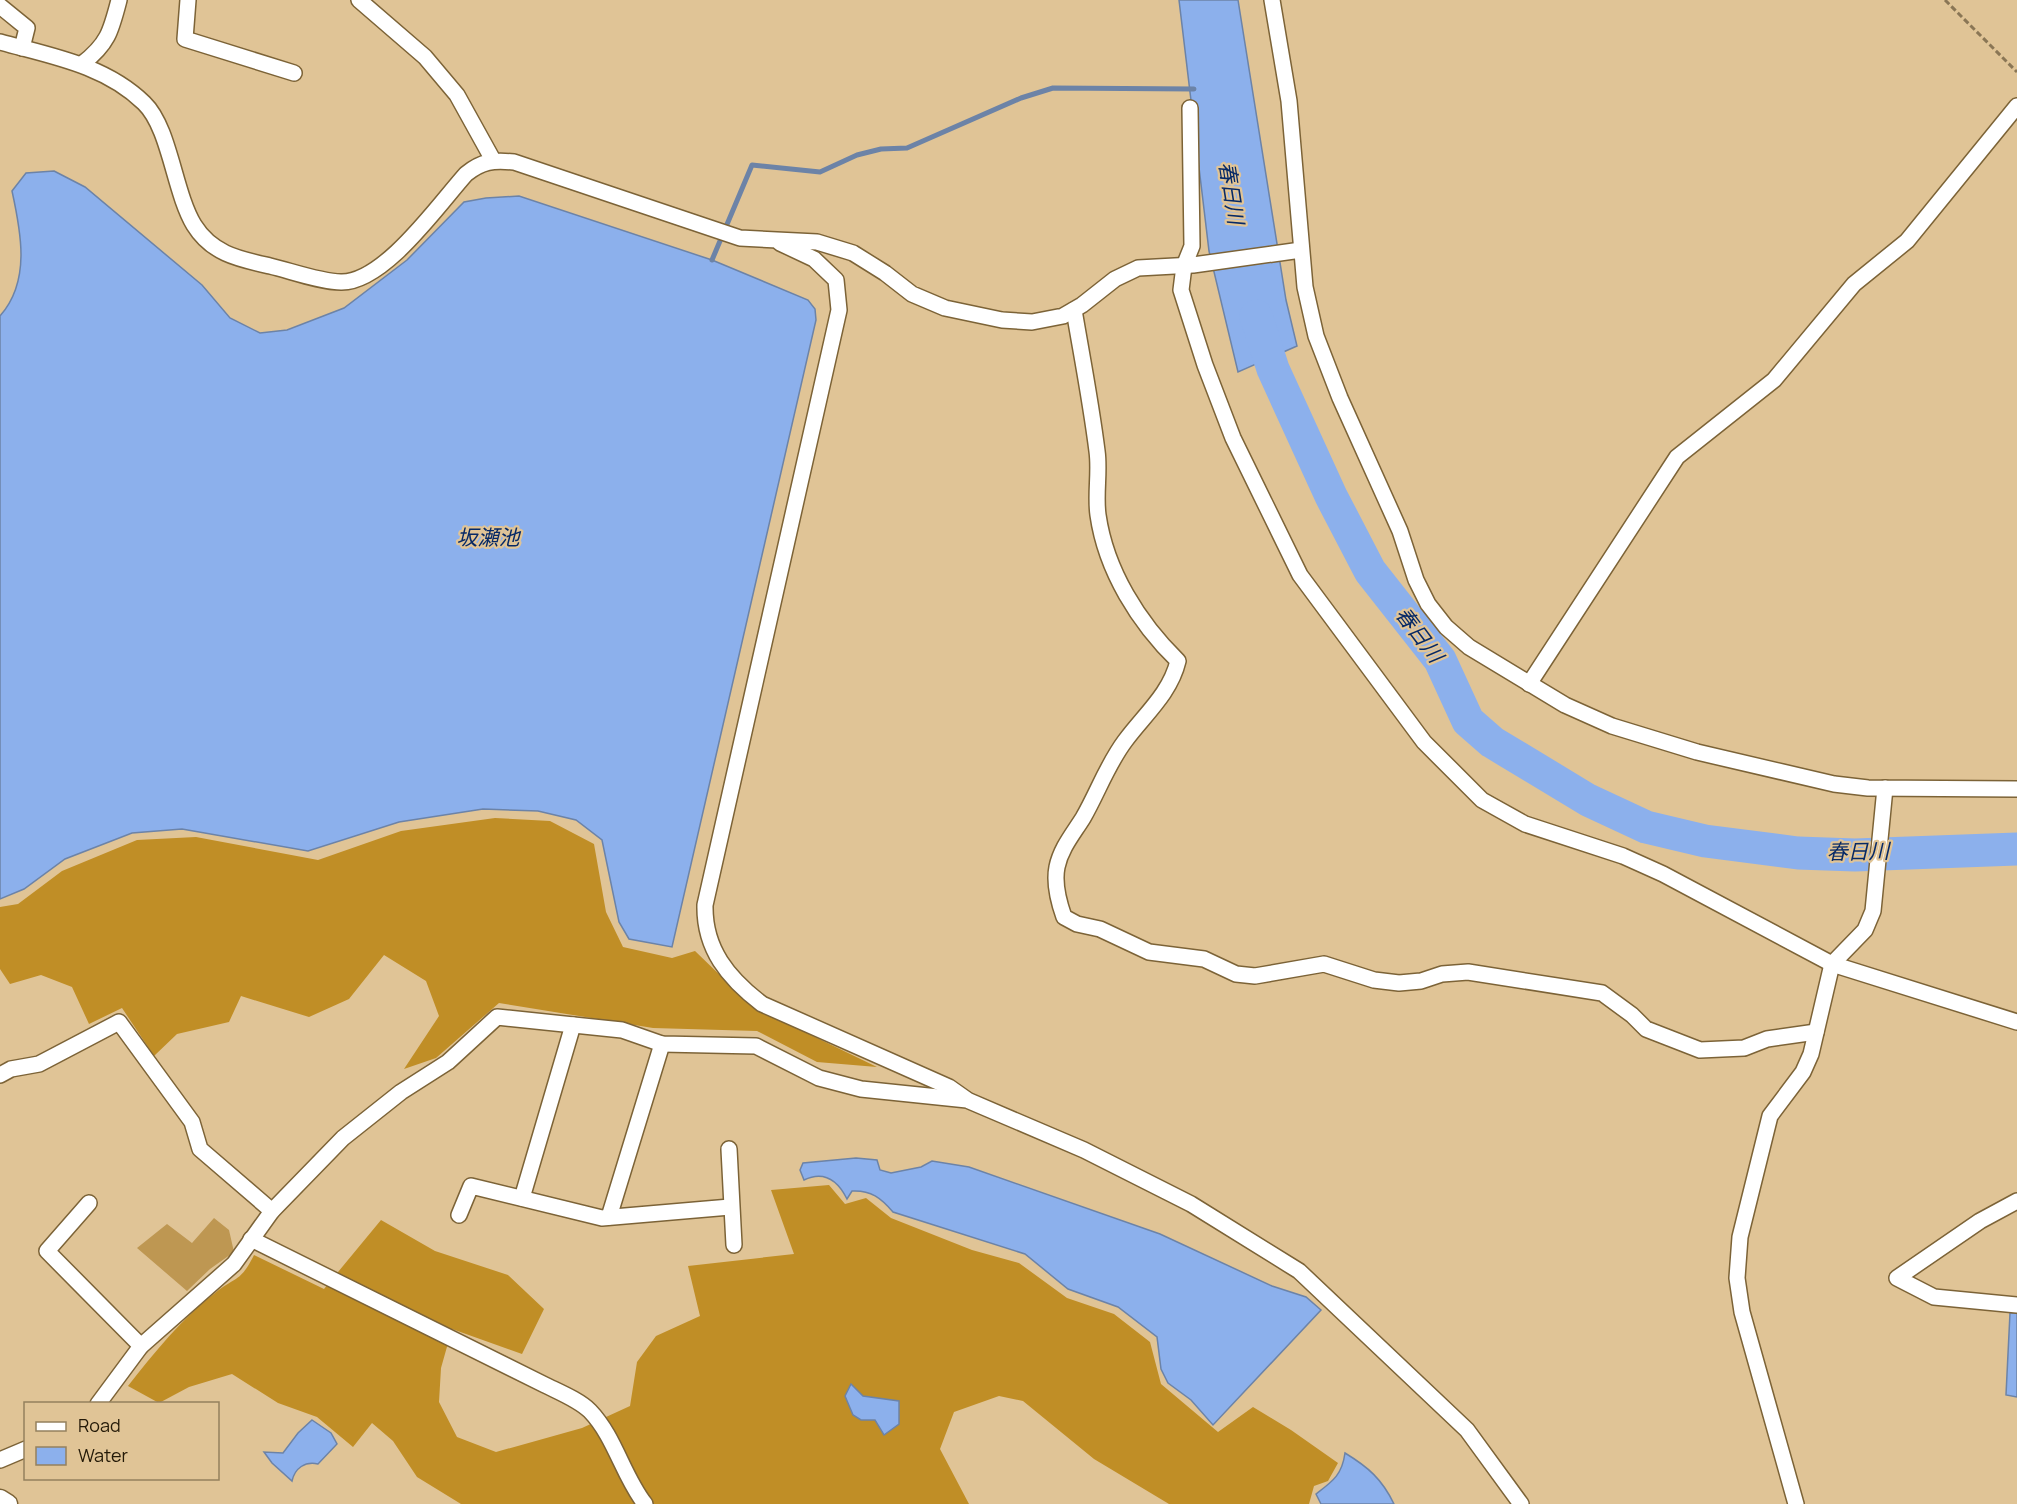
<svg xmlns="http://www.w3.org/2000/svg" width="2017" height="1504" font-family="Manrope,'Noto Sans JP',sans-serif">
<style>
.green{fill:#be9752}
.forest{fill:#c08e26}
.water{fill:#8cb0ec;stroke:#6c83a7;stroke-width:1.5}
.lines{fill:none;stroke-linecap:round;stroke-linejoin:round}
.stream{stroke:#6c83a7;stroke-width:5}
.river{stroke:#8cb0ec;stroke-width:33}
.minor-casing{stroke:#7c6337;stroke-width:18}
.tertiary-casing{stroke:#7c6337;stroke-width:21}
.path{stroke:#8a7655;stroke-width:3;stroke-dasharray:6 3;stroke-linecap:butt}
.minor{stroke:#fff;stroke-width:15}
.tertiary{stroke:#fff;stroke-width:18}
.labels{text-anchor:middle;stroke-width:4.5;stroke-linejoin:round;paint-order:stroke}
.water-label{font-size:21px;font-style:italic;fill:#062966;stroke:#e0c496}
</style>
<rect width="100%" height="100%" fill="#e0c496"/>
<path class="green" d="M214,1218L229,1230L234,1252L210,1269L187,1291L137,1248L167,1224L192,1243Z"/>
<g class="forest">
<path d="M495,818L550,821L594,844L606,912L623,947L672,958L695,951L753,1007L877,1067L817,1062L757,1031L653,1028L499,1003L436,1058L404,1069L439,1016L426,981L384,955L349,999L309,1017L241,996L229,1022L177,1034L154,1056L122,1008L89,1024L72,987L41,975L10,984L0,969V907L18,904L62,871L137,840L196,837L318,860L401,831Z"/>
<path d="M829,1185L845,1204L866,1198L891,1218L972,1250L1019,1263L1067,1298L1114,1314L1150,1342L1161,1384L1218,1432L1253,1407L1291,1430L1338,1463L1328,1481L1314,1486L1309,1504H1169L1094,1459L1023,1401L999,1396L954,1412L940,1449L969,1504H461L417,1477L393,1441L372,1423L353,1447L317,1417L278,1403L232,1374L189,1387L159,1403L128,1386C154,1353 182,1318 215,1293C236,1276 240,1283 254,1255L324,1289L381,1220L435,1251L508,1275L544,1309L522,1354L452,1329L441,1368L439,1402L457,1437L496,1452L582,1428L630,1406L637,1362L656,1336L700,1316L688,1266L794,1254L771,1190Z"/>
</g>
<g class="water">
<path d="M1179,0H1238L1286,300L1297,346L1238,372L1209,251Z"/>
<path d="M54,171L85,187L202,285L230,318L260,333L287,330L344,308L407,260L464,202L486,198L519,196L712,260L808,300L815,309L816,320L672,947L629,939L619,922L602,840L576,820L538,811L483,809L399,822L308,851L182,829L132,833L65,859L24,889L0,899V316C31,281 21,232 12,191L26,173Z"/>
<path d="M856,1158L877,1160L880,1170L891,1173L921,1167L932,1161L969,1167L1160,1234L1272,1286L1306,1297L1321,1310L1213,1425L1191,1400L1168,1383L1161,1369L1157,1337L1118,1307L1068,1289L1025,1254L893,1212C881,1198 871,1190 852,1191L847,1199C838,1181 825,1170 804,1180L800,1170L803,1163Z"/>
<path d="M2010,1313H2017V1397L2006,1395Z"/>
<path d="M851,1384L863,1396L899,1401V1424L884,1435L875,1420H861L853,1415L845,1396Z"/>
<path d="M312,1420L331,1433L337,1444L318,1464C305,1461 295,1468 292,1481L272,1463L264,1452L283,1453L298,1433Z"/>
<path d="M1345,1453C1368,1467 1382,1479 1394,1504H1321L1316,1494C1333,1481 1342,1475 1345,1453Z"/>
</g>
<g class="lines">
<path class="stream" d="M712,260L752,165L820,172L857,155L881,149L907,148L1021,98L1053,88L1194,89"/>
<path class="river" d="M1256,316L1273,369L1331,496L1370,571L1440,660L1468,721L1492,742L1588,800L1646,827L1705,841L1798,853L1855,855L2017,849"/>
<g class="minor-casing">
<g id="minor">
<path d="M188,0L185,39L294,73"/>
<path d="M359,0L425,57L457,95L493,160"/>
<path d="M1272,0L1289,101L1305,287L1316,336L1340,398L1400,531L1416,580L1428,604L1446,627L1469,647L1565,705L1612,726L1697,752L1834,784L1868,788L2017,789"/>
<path d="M0,6L27,28L22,48"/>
<path d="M0,42C51,56 105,65 144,103C170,128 174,192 194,225C212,254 239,259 270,266C291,271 321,282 341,282C384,283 439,204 466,174C482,161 493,160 514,162L740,238L817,242L853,253L885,273L912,294L945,308L1002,320L1032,322L1063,316L1082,305L1115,279L1138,268L1193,265L1301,250"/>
<path d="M82,64C108,44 111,31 119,0"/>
<path d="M1190,108L1192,246L1184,266L1181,290L1205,365L1233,438L1300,575L1424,742L1482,800L1525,824L1623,856L1663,874L1832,964L2017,1022"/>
<path d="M780,243L814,259L836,280L839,310L705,905C704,949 728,978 762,1004L949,1087L966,1099"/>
<path d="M1074,310C1082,357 1091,403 1097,451C1100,472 1095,494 1098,515C1106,571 1139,623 1178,661C1170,694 1144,715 1125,741C1107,765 1098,792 1083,818C1073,834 1061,848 1057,867C1054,882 1059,903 1064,917L1077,924L1100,929L1149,952L1204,959L1236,974L1255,976L1324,964L1374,980L1399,983L1421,981L1442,974L1468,972L1602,993L1632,1015L1646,1029L1700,1050L1744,1048L1767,1039L1816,1032"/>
<path d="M1529,684L1677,457L1774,380L1854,284L1907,241L2017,106"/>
<path d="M0,1075L11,1069L39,1064L119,1022L192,1122L200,1149L272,1211"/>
<path d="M729,1149L734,1245"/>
<path d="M522,1198L573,1025"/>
<path d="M2017,1201L1980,1221L1897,1278L1934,1297L2017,1305"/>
<path d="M89,1203L47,1251L141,1346"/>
<path d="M459,1215L471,1186L602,1218L730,1207"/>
<path d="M609,1217L662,1044"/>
<path d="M251,1239L545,1385C559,1392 579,1400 590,1411C615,1437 623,1476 645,1504"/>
<path d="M98,1404L141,1346L234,1264L272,1211L343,1138L401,1092L448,1062L497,1017L622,1030L662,1044L756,1046L819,1078L861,1089L967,1100L1084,1150L1191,1204L1299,1271L1467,1430L1521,1504"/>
<path d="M0,1460L26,1449"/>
<path d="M1796,1504L1742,1312L1737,1278L1740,1237L1770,1116L1803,1072L1811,1054L1832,964L1865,930L1873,911L1885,788"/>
</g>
</g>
<g class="tertiary-casing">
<path id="tertiary" d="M0,1499L8,1504"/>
</g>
<path class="path" d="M1945,0L2017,72"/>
<use href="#minor" class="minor"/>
<use href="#tertiary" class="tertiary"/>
</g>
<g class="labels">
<g class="water-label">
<text transform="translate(1231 193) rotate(81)" y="7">春日川</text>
<text x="488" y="545">坂瀬池</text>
<text transform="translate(1419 635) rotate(53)" y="7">春日川</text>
<text transform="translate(1858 852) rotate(-1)" y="7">春日川</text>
</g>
</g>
<rect x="24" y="1402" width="195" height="78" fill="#e0c496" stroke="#94805d" stroke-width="1.5"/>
<rect x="36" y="1422" width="30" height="9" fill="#ffffff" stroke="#94805d" stroke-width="1.5"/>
<text x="78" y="1432" font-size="18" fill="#231907">Road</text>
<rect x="36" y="1447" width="30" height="18" fill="#8cb0ec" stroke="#94805d" stroke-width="1.5"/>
<text x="78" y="1462" font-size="18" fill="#231907">Water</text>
</svg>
